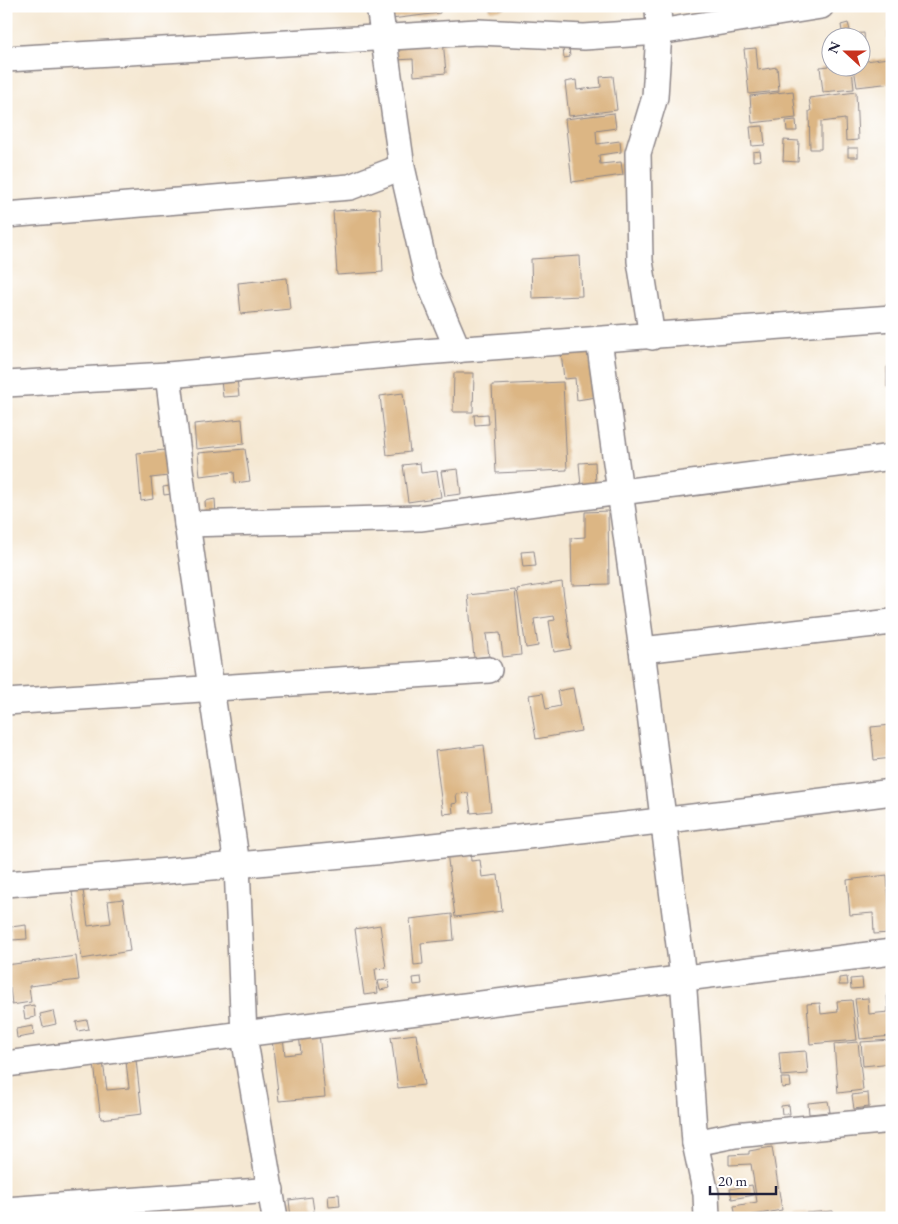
<svg xmlns="http://www.w3.org/2000/svg" width="898" height="1224" font-family="'EB Garamond',serif">
<style>
.building{fill:#dcb684}
.lines{fill:none;stroke-linecap:round;stroke-linejoin:round}
.street-casing{stroke:#8c8587;stroke-width:28}
.street{stroke:#fff;stroke-width:25}
</style>
<rect width="100%" height="100%" fill="#fff"/>
<filter id="ink" filterUnits="userSpaceOnUse"><feTurbulence type="fractalNoise" baseFrequency=".02" numOctaves="2"/><feDisplacementMap in="SourceGraphic" scale="10" xChannelSelector="R" yChannelSelector="G"/><feConvolveMatrix kernelMatrix="1 2 1 2 8 2 1 2 1" color-interpolation-filters="sRGB"/></filter>
<filter id="wash" filterUnits="userSpaceOnUse"><feTurbulence type="fractalNoise" baseFrequency=".0096" numOctaves="4" result="noise"/><feDisplacementMap in="SourceGraphic" scale="20" xChannelSelector="R" yChannelSelector="G"/><feGaussianBlur stdDeviation="1.12" result="paint"/><feColorMatrix in="noise" values="0 0 0 0 0 0 0 0 0 0 0 0 0 0 0 0 0 1.4 0 .05"/><feComposite in="paint" operator="in"/></filter>
<g filter="url(#wash)">
<rect width="100%" height="100%" fill="#f5e8d3"/>
<g id="blocks">
<g class="building">
<path d="M389,6H440V13L391,19Z"/>
<path d="M489,6H504V9L490,11Z"/>
<path d="M848,23L850,30L842,31L841,25Z"/>
<path d="M887,32H892V83L857,87L854,68H860V38H853L852,34L864,33L866,61L888,58Z"/>
<path d="M443,40L446,73L414,76L413,59L396,60L395,45Z"/>
<path d="M563,48H569L570,57L564,58Z"/>
<path d="M756,48L758,70L777,67L779,91L749,94L744,49Z"/>
<path d="M830,66L852,68L854,89L823,92L820,67Z"/>
<path d="M613,76L617,110L569,116L565,82L576,80L577,90L601,87L600,77Z"/>
<path d="M793,91L796,118L752,123L750,96Z"/>
<path d="M856,92L858,140L846,141L845,119L821,122V149H810L809,111H811L809,98Z"/>
<path d="M614,113L616,128L596,131L597,144L620,141L621,152L599,155L600,164L621,162L623,175L572,182L565,119Z"/>
<path d="M796,120L797,131H787L786,121Z"/>
<path d="M763,126L765,145L752,146L750,127Z"/>
<path d="M784,140L799,141L798,162L783,161Z"/>
<rect x="848" y="148" width="10" height="9"/>
<path d="M760,151L761,160L753,161V152Z"/>
<path d="M380,208L383,272L337,275L333,211Z"/>
<path d="M580,256L582,296L532,298L531,259Z"/>
<path d="M287,278L290,309L241,314L238,283Z"/>
<path d="M590,349L596,397L577,400L575,378L564,379L561,352Z"/>
<path d="M889,366H892V387H887V367Z"/>
<path d="M454,373H474L473,412H453Z"/>
<path d="M237,379L239,396L223,397L221,380Z"/>
<path d="M563,382L567,470L496,473L492,385Z"/>
<path d="M403,393L410,452L387,455L380,396Z"/>
<path d="M488,414L489,424L475,425L474,415Z"/>
<path d="M242,419L244,444L196,449L194,424Z"/>
<path d="M245,449L250,481L235,483L234,472L200,476L198,453Z"/>
<path d="M165,450L168,476L151,478L153,499L141,501L137,453Z"/>
<path d="M595,462L596,485L581,486L579,463Z"/>
<path d="M420,463L421,473L437,471L441,497L408,502L403,465Z"/>
<path d="M458,469L461,494L445,496L441,471Z"/>
<path d="M170,486L171,494L164,495L163,487Z"/>
<path d="M215,499L216,514L206,515L205,501Z"/>
<path d="M608,511L609,584L572,585L571,538L585,537V512Z"/>
<path d="M534,551L536,566L523,567L521,552Z"/>
<path d="M562,582L571,649L554,652L549,621L555,620L554,616L534,619L538,646L526,648L517,589Z"/>
<path d="M515,590L521,655L503,657L500,633L486,634L489,656L474,658L468,595Z"/>
<path d="M573,688L581,731L536,739L529,695L543,693L546,709L560,706L557,691Z"/>
<path d="M892,725V758L874,760L871,727Z"/>
<path d="M484,745L491,811L471,813L468,793L456,794L457,803L452,804L453,813L443,814L435,751Z"/>
<path d="M470,849L471,861L480,860L482,877L498,875L502,911L455,917L447,852Z"/>
<path d="M887,875L891,933L874,934L873,913L850,915L847,880Z"/>
<path d="M83,890L88,926L111,923L108,901L123,899L130,951L82,959L72,892Z"/>
<path d="M452,914L454,940L421,943L423,964L414,965L410,919Z"/>
<path d="M26,925L27,939L12,940L11,927Z"/>
<path d="M380,925L386,968L375,969L378,993L364,995L355,929Z"/>
<path d="M76,956L79,980L29,986L31,1002L12,1005L10,988H6V965Z"/>
<path d="M421,977L422,984L414,985L413,978Z"/>
<path d="M847,977L848,985H839V978Z"/>
<path d="M862,978L863,988L851,989L850,979Z"/>
<path d="M388,980L390,988L380,990L378,981Z"/>
<path d="M892,993V1036L860,1039L855,999L868,998L869,1014L888,1012L887,994Z"/>
<path d="M852,1000L857,1040L810,1044L807,1004L820,1003L821,1014L838,1012L837,1001Z"/>
<path d="M34,1005L35,1017L25,1019L23,1007Z"/>
<path d="M53,1011L56,1024L43,1027L40,1014Z"/>
<path d="M87,1020L89,1029L78,1031L76,1022Z"/>
<path d="M33,1026L34,1035L17,1038L16,1029Z"/>
<path d="M319,1032L325,1097L279,1101L272,1039L283,1037L285,1055L301,1053L299,1034Z"/>
<path d="M416,1034L424,1085L398,1088L391,1037Z"/>
<path d="M892,1040V1063L863,1066L861,1042Z"/>
<path d="M858,1042L863,1090L838,1093L834,1044Z"/>
<path d="M135,1051L142,1114L101,1119L93,1056L102,1055L107,1090L129,1088L125,1053Z"/>
<path d="M806,1051L808,1074L781,1076L779,1053Z"/>
<path d="M781,1078H790L791,1087L782,1088Z"/>
<path d="M868,1093L869,1107L854,1109L852,1095Z"/>
<path d="M828,1101L830,1112L809,1114L808,1103Z"/>
<path d="M789,1105L790,1114H782L781,1106Z"/>
<path d="M772,1147L782,1210L736,1218L734,1206L757,1202L751,1164L729,1165V1155L749,1154V1151Z"/>
<path d="M752,1185L754,1195L732,1199L730,1189Z"/>
<path d="M339,1194L340,1206L329,1207L328,1195Z"/>
<path d="M312,1197L315,1218H291L289,1200Z"/>
<path d="M833,1211L834,1218H792V1214Z"/>
<path d="M785,1214V1218H752V1216Z"/>
</g>
</g>
</g>
<g filter="url(#ink)">
<use href="#blocks" fill-opacity="0" stroke="#8c8587" stroke-width="1"/>
<g class="lines">
<g class="street-casing">
<g id="street">
<path d="M379,6L402,167L427,277L458,350"/>
<path d="M6,59L478,32L584,37L659,32L821,6"/>
<path d="M6,215L350,187L402,167"/>
<path d="M652,337L640,261L638,153L655,97L659,32L658,6"/>
<path d="M599,340L642,650L683,977L695,1143L706,1194L707,1218"/>
<path d="M6,384L168,375"/>
<path d="M187,524L420,518L892,457"/>
<path d="M642,650L892,622"/>
<path d="M6,702L489,670"/>
<path d="M6,884C302,862 598,831 892,792"/>
<path d="M6,1064C302,1029 596,987 892,952"/>
<path d="M695,1143L735,1135L892,1120"/>
<path d="M6,1210L271,1190"/>
<path d="M275,1218L244,1036L237,865L187,524L168,375L410,353L892,318"/>
</g>
</g>
<use href="#street" class="street"/>
</g>
</g>
<rect width="898" height="1224" fill="none" stroke="#fff" stroke-width="25"/>
<g transform="translate(846 52) rotate(291)"><circle r="24" fill="#ffffff" stroke="#a7a7b1"/>
<path d="M0-4L9 19L0 12L-9 19Z" fill="#c8321e"/>
<text y="-8" font-size="14" font-weight="bold" text-anchor="middle" fill="#22223b">N</text>
</g>
<path d="M710 1186v8h66v-8" fill="none" stroke="#22223b" stroke-width="2.5"/>
<text x="718" y="1186" font-size="15" fill="#22223b" stroke="#ffffff" stroke-width="4" paint-order="stroke">20 m</text>
</svg>
